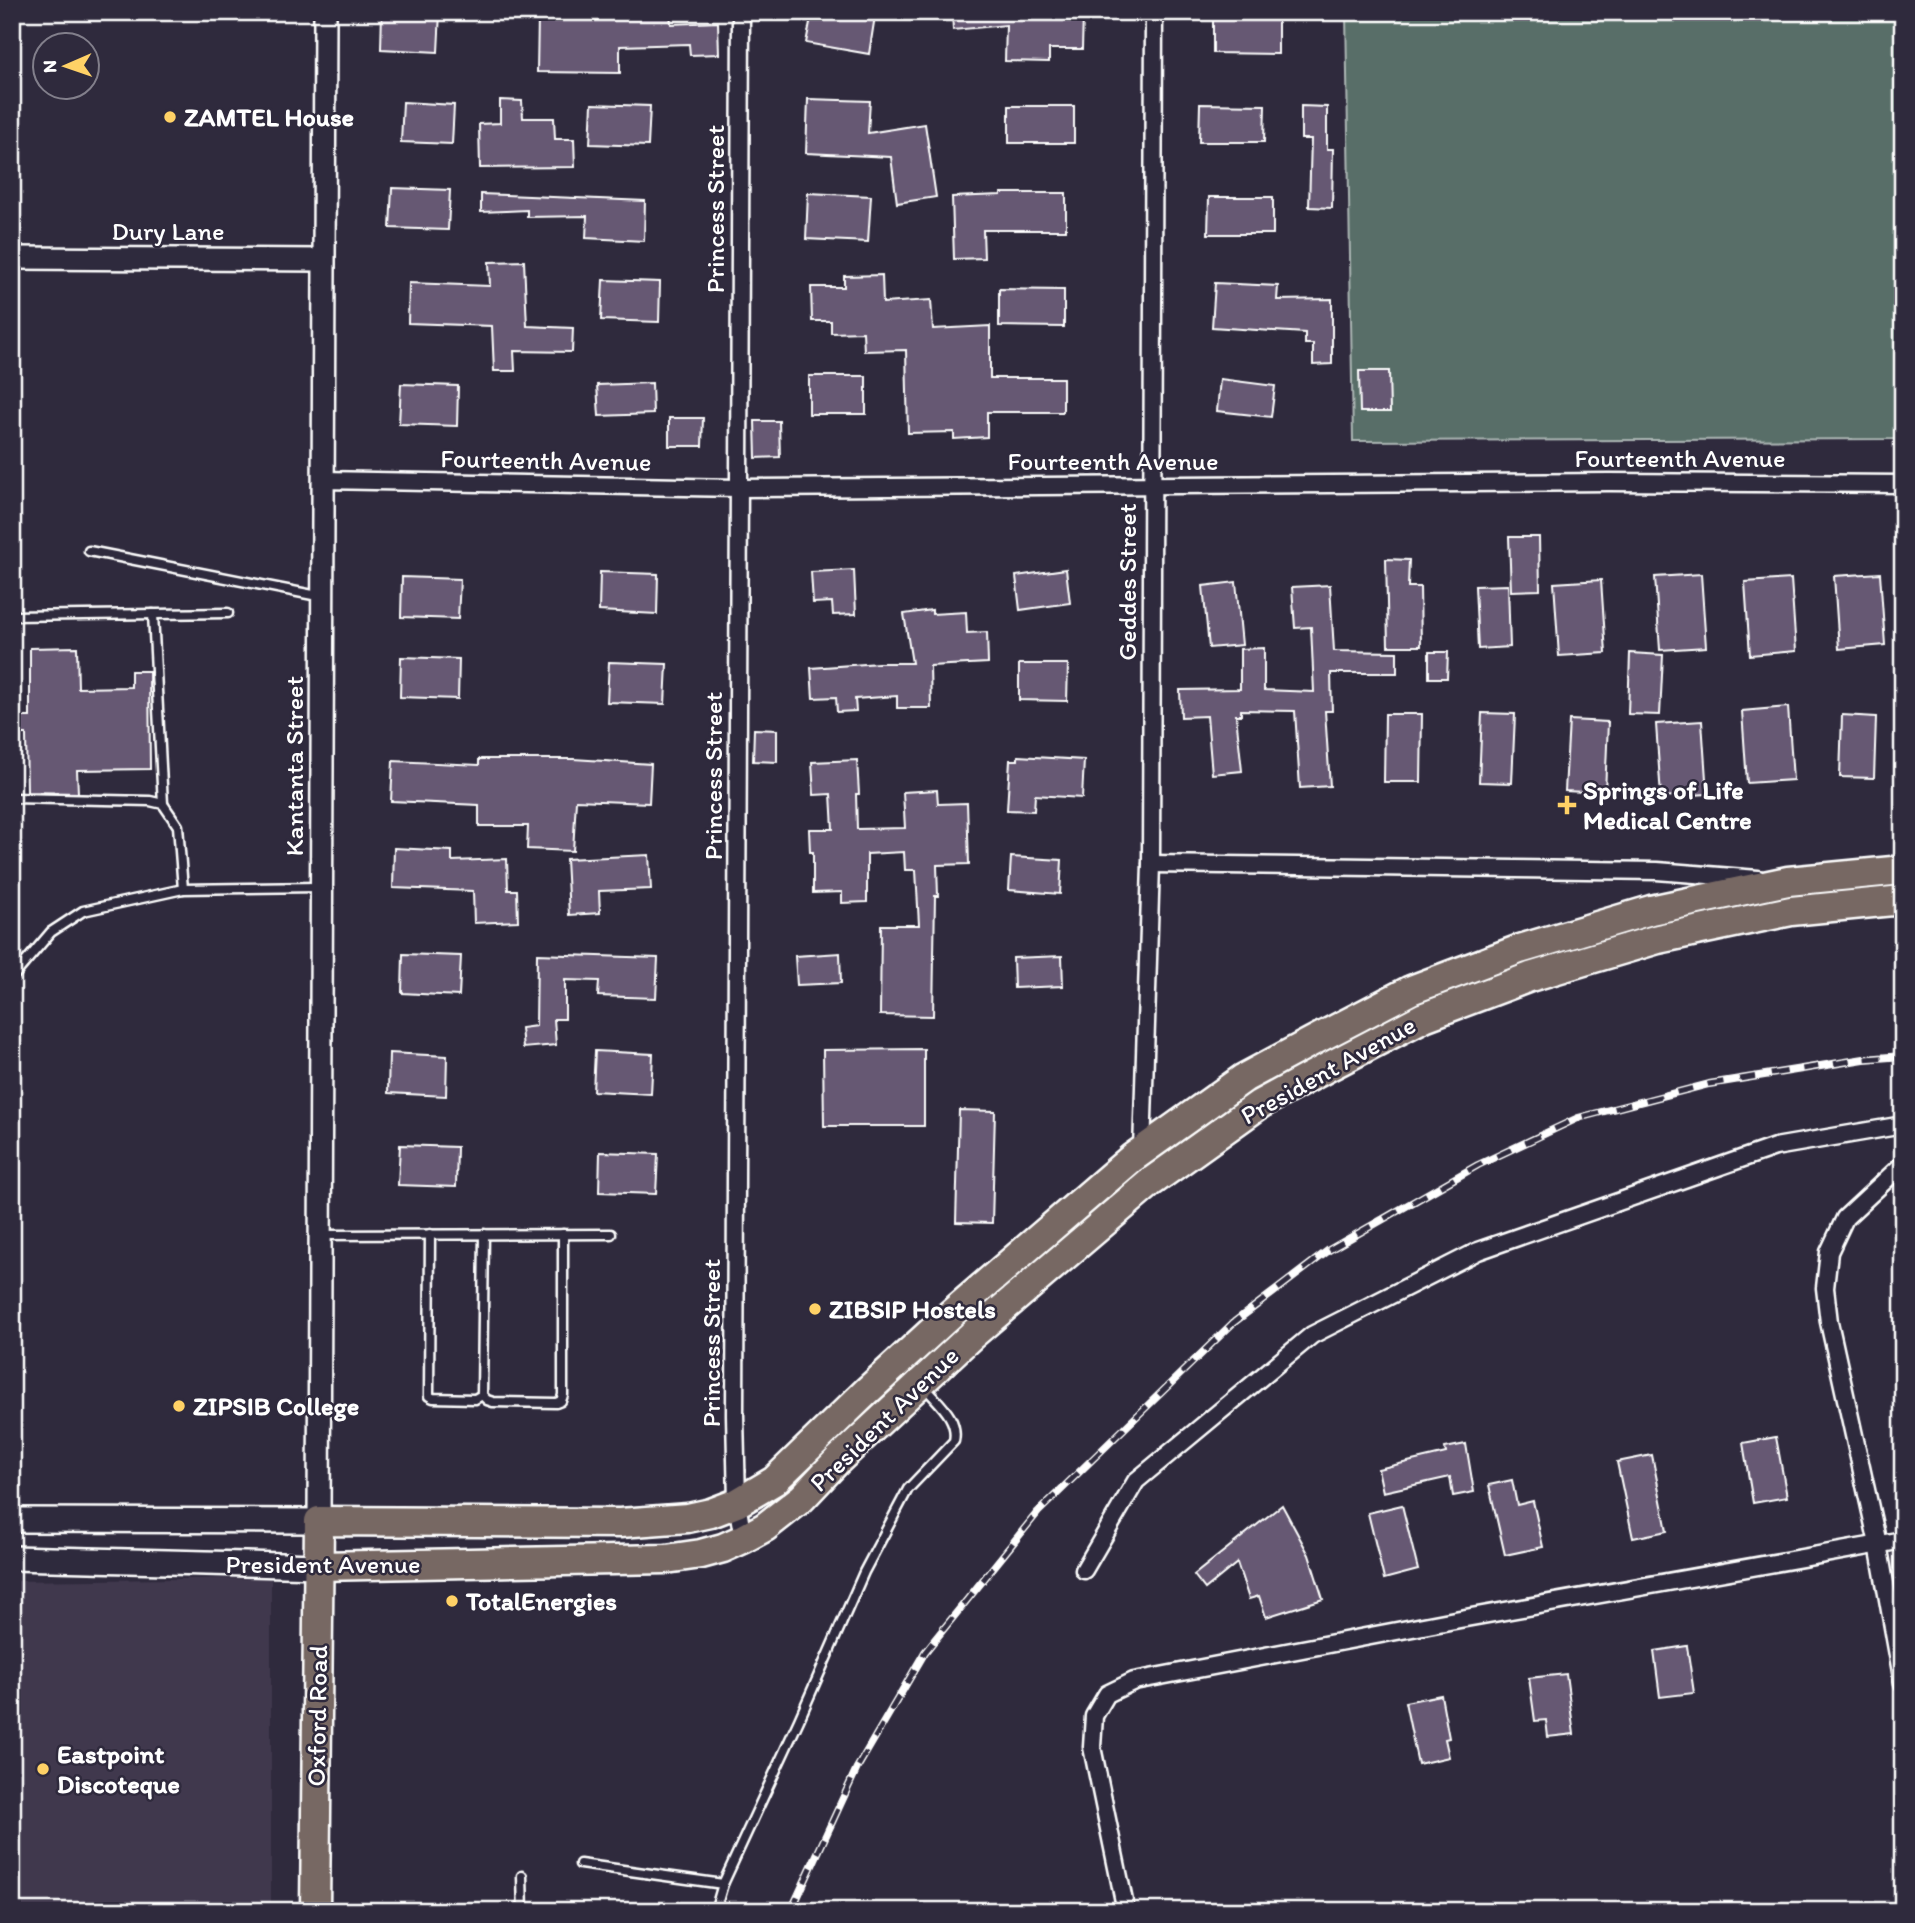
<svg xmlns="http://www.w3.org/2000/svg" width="1915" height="1923" font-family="Itim,sans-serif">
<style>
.built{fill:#40384d}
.green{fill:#596e68;stroke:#acb6b4;stroke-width:2}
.building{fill:#665873;stroke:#fff;stroke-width:2}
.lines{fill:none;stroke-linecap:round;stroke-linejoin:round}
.service-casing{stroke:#fff;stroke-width:13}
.minor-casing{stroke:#fff;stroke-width:21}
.tertiary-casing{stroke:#fff;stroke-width:26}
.secondary-casing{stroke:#fff;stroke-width:28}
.trunk-casing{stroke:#fff;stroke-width:33}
.service{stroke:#2f2a3d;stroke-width:8}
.minor{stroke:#2f2a3d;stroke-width:16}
.tertiary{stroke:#2f2a3d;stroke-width:21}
.secondary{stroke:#2f2a3d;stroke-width:23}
.trunk{stroke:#776864;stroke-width:28}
.rail-casing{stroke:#fff;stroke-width:8}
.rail{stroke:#2f2a3d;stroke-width:5;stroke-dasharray:16;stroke-linecap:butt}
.poi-dot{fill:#ffd166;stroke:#2f2a3d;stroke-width:2.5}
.labels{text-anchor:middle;stroke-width:5;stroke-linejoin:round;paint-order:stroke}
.poi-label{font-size:26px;font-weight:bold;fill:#fff;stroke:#2f2a3d;text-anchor:start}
.street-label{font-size:26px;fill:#fff;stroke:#2f2a3d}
</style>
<rect width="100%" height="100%" fill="#2f2a3d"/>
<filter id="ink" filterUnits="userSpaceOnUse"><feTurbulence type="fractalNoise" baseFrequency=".0143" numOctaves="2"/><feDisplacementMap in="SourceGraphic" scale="14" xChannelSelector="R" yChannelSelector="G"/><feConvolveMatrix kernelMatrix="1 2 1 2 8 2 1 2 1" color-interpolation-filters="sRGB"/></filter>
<g filter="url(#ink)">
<path class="built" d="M271,1578V1911H12V1581Z"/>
<path class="green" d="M1346,12H1903V439L1353,441Z"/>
<g class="building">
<path d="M382,12H440L438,52L381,49Z"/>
<path d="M580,12H670L671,24L718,22L719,54L690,55L689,44L620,46V73L537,72L538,17H581Z"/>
<path d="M812,12H854L875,16L869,54L806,43Z"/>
<path d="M952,12L1083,15L1082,49H1049V62L1005,61L1006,25L953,30Z"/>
<path d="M1213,16L1278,17V54L1213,53Z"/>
<path d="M808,99L870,101L868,133L925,124L936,197L897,203L891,157L806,153Z"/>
<path d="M500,100L522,101L523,118H554L555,139H574L575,167L480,168L479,124L500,123Z"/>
<path d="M403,102L454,105L452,144L401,142Z"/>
<path d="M592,104L650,106L648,146L590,144Z"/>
<path d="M1200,104L1265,105L1264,142H1199Z"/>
<rect x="1009" y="106" width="65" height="37"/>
<path d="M1301,106L1327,107V149H1333L1332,208L1309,207L1311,139H1301Z"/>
<path d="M392,188L450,190L448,230L390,228Z"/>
<path d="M808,193L871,196L868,242L806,239Z"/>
<path d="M1001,193H1066V230H983L984,258L954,259L952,197L1001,195Z"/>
<path d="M481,194L645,201L644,241L586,238L587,216L527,217V210L481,212Z"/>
<path d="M1209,197H1273V234H1208Z"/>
<path d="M524,261L527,326L573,328L572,352L514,351L515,371H494L492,326L408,323L409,283L490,286L489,262Z"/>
<path d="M882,275L883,303L931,300L933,329L990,326V378H1063V412H987V437L954,439V432L908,433L906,350L864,351L863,332L831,333V321H812L811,287H844V276Z"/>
<path d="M603,280L660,282L659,322L601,320Z"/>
<path d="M1215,283L1278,286L1277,300L1332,299V364L1313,365V344H1305V333L1212,327Z"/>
<path d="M999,289L1064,290V327L999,326Z"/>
<path d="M1359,371H1389L1390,412H1360Z"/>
<rect x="809" y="376" width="57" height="38"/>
<path d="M1220,379L1275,386L1271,417L1217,411Z"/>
<path d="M652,383L653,414L599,416L597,385Z"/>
<path d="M401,384L458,386L457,426L399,424Z"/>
<path d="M669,418H703L702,446H669Z"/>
<path d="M755,421H779L780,457L756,458Z"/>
<path d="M1509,537H1539L1540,590L1511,591Z"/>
<path d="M1386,559L1409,560L1408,587H1420L1421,646H1388Z"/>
<path d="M1066,569L1070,603L1020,610L1016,576Z"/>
<path d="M854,570L856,614L833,615L832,602L813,603L811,572Z"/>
<path d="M600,572L658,574L657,614L599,611Z"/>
<path d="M1880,573L1885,645L1839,649L1834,576Z"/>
<path d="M1701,574L1706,647L1660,650L1655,577Z"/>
<path d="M402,577L460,579L458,619L401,617Z"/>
<path d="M1791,579L1796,651L1750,655L1745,582Z"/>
<path d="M1601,580L1606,653L1559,656L1554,583Z"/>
<path d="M1236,582L1242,645L1209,648L1203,586Z"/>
<path d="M1330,585L1334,651L1397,652V673H1331L1332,711H1325L1330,786L1300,788L1295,711L1241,710V715H1236L1242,771L1212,774L1207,716L1181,717L1180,690L1240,689V649L1264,648V690L1314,692L1311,627L1295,628L1292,587Z"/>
<path d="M1508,585L1510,647L1478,649L1475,586Z"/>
<path d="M932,610V614L966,612L967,633L987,632L988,663L930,666L931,708H897V696L855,699L856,711L837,712L836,697L813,698L811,668L879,663H912L904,614Z"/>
<path d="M77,647L78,688L131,687V671H149L150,769L77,770L78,793L27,792L26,734H12V717H30V648Z"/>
<path d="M1429,652H1448L1447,678H1429Z"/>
<path d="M1630,653L1663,655L1660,715L1628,714Z"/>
<path d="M401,657L459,659L458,699L400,697Z"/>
<path d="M609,662L667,664L665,704L607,702Z"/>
<path d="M1019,664H1068L1067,701L1019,700Z"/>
<path d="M1788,707L1793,780L1747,783L1742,711Z"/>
<path d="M1482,713L1515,714L1512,783L1479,782Z"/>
<path d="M1385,714H1422L1421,782H1384Z"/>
<path d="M1842,715L1876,717L1874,778L1840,777Z"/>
<path d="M1569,720L1608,722L1605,793L1565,791Z"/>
<path d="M1702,721L1707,794L1661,797L1656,724Z"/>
<path d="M754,729L777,730V762L753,761Z"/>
<path d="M1018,756L1084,760L1082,798L1035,795L1034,811L1007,810L1010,760H1018Z"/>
<path d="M479,759H573L651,764L649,803L576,800L573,851L527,849L528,826H479V805L391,801L393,761L479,765Z"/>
<path d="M857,760L859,794H856L857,829L905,828L903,792L937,790L938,804L967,803L969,864L937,865L938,896H935L933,1016L880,1015L881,925H919L916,870H905L904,852L867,854V902L842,903V892L813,893V852H810L809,829H833L831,794L814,795L812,762Z"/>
<path d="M394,848L452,851V861L507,859L508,890H517L518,921L474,923L473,891L393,888Z"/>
<path d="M649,855L651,889L599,891L600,913L569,915L566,859Z"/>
<path d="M1011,857L1062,860L1060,894L1009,890Z"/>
<path d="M840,953L841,983L797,985L795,956Z"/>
<path d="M403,954L461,956L459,996L402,993Z"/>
<path d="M537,954L658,958L656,998L598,996L599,981L565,980V1019H554L556,1045L523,1048L521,1028L536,1026Z"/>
<path d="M1062,956L1063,986L1014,988L1013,958Z"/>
<path d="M924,1049V1126H824L823,1050Z"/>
<path d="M595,1051L653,1054L651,1094L593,1091Z"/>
<path d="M389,1053L447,1056L446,1096L388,1093Z"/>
<path d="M959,1110L995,1111L992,1223L956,1222Z"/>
<path d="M400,1145L457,1147L456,1187L398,1185Z"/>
<path d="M600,1152L658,1154L656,1194L599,1192Z"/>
<path d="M1776,1437L1787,1497L1753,1503L1743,1443Z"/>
<path d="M1466,1444L1474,1492L1453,1496L1450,1477L1383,1492L1378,1469L1446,1453L1445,1448Z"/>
<path d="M1652,1455L1667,1531L1633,1538L1617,1462Z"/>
<path d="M1512,1480L1517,1505L1533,1501L1543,1547L1505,1555L1489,1485Z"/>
<path d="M1282,1505L1309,1555L1323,1599L1266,1617L1259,1596L1249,1599L1237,1563L1205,1589L1194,1575Z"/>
<path d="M1402,1505L1418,1570L1384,1579L1368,1513Z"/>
<path d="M1687,1646L1694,1693L1660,1697L1654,1651Z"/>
<path d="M1566,1674L1574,1734L1548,1737L1546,1720L1535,1721L1529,1678Z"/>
<path d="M1441,1695L1449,1738L1445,1739L1449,1757L1418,1764L1405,1702Z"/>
</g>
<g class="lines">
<g class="service-casing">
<g id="service">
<path d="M89,551L323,597"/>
<path d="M153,614L163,804"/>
<path d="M12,616L228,613"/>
<path d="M12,798L150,801L163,804L178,826L183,889"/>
<path d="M12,978L51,932L83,911L183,889L319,887"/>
<path d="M430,1234L429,1396L433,1398L475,1399L482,1395L487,1400L493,1402L556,1403L561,1401L563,1395V1234"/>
<path d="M320,1235L611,1234"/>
<path d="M482,1395L484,1234"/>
<path d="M580,1864L723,1884"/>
<path d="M522,1876L523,1911"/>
<path d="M715,1911L723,1884L799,1720L864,1572L908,1489L954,1441C959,1418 938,1403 925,1387"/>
</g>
</g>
<g class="minor-casing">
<g id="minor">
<path d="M741,12L735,1415L737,1503L743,1539"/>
<path d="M323,480L738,488L1609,482L1903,484"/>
<path d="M1151,864L1657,871L1758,879"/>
<path d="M1142,1151L1151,864L1154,12"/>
<path d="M1903,1164L1845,1218L1829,1252L1825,1288L1829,1322L1878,1544L1903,1683"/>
<path d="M1084,1570L1136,1481L1312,1335L1478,1251L1775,1147L1903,1125"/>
<path d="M1126,1911L1092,1747L1094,1716L1107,1694L1134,1681L1460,1619L1903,1540"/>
</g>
</g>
<g class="tertiary-casing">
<g id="tertiary">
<path d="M12,258L323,260"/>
<path d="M319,1521L325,12"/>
</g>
</g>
<g class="secondary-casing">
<g id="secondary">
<path d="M12,1520L319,1521"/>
<path d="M12,1558L319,1566"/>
</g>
</g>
<g class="trunk-casing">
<g id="trunk">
<path d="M319,1566L666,1559L701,1554L723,1548L743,1539L765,1527L802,1498L837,1461L972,1335L1151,1182L1260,1104L1328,1067L1424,1017L1530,977L1658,939L1791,911L1903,900"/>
<path d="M315,1911L319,1521L620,1523L688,1518L711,1513L737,1503L774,1481L866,1392L952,1313L1132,1158L1244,1078L1313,1041L1411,990L1520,949L1651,910L1788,881L1903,870"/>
</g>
</g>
<use href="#service" class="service"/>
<use href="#minor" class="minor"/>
<use href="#tertiary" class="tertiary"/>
<use href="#secondary" class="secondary"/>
<use href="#trunk" class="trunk"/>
<g class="rail-casing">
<path id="rail" d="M791,1911L857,1768L925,1652L1038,1512L1233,1323L1329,1250L1478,1165L1578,1118L1709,1084L1864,1059L1903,1056"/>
</g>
<use href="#rail" class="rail"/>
</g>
</g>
<g class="poi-dot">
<circle cx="170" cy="117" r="7"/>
<path d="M1563.5 794.5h7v7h7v7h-7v7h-7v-7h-7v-7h7z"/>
<circle cx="815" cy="1309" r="7"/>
<circle cx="179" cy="1406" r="7"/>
<circle cx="452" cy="1601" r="7"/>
<circle cx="43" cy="1769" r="7"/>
</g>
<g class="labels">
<g class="poi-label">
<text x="184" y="126">ZAMTEL House</text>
<text x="1583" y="799">Springs of Life<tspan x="1583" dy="30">Medical Centre</tspan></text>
<text x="829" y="1318">ZIBSIP Hostels</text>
<text x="193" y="1415">ZIPSIB College</text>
<text x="466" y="1610">TotalEnergies</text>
<text x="57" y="1763">Eastpoint<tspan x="57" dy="30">Discoteque</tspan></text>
</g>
<g class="street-label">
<text transform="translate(715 209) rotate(-90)" y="9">Princess Street</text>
<text x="168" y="240">Dury Lane</text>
<text x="1680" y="467">Fourteenth Avenue</text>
<text transform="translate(546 460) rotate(1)" y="9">Fourteenth Avenue</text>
<text x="1113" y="470">Fourteenth Avenue</text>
<text transform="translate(1127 582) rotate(-90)" y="9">Geddes Street</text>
<text transform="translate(294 766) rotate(-90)" y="9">Kantanta Street</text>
<text transform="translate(713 776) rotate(-90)" y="9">Princess Street</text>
<text transform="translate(1328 1070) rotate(-29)" y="9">President Avenue</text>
<text transform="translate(711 1343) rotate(-90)" y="9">Princess Street</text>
<text transform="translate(884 1419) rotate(-44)" y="9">President Avenue</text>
<text x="323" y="1573">President Avenue</text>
<text transform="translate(317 1716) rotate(-89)" y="9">Oxford Road</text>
</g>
</g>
<rect width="1915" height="1923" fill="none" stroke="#2f2a3d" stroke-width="42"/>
<rect x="21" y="21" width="1873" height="1881" fill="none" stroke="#fff" stroke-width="2.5" filter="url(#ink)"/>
<g transform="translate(66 66) rotate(268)"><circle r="33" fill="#2f2a3d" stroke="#827f8b" stroke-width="2"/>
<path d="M0-5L12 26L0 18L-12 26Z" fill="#ffd166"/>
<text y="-10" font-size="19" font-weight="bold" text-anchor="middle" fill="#ffffff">N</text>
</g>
</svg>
